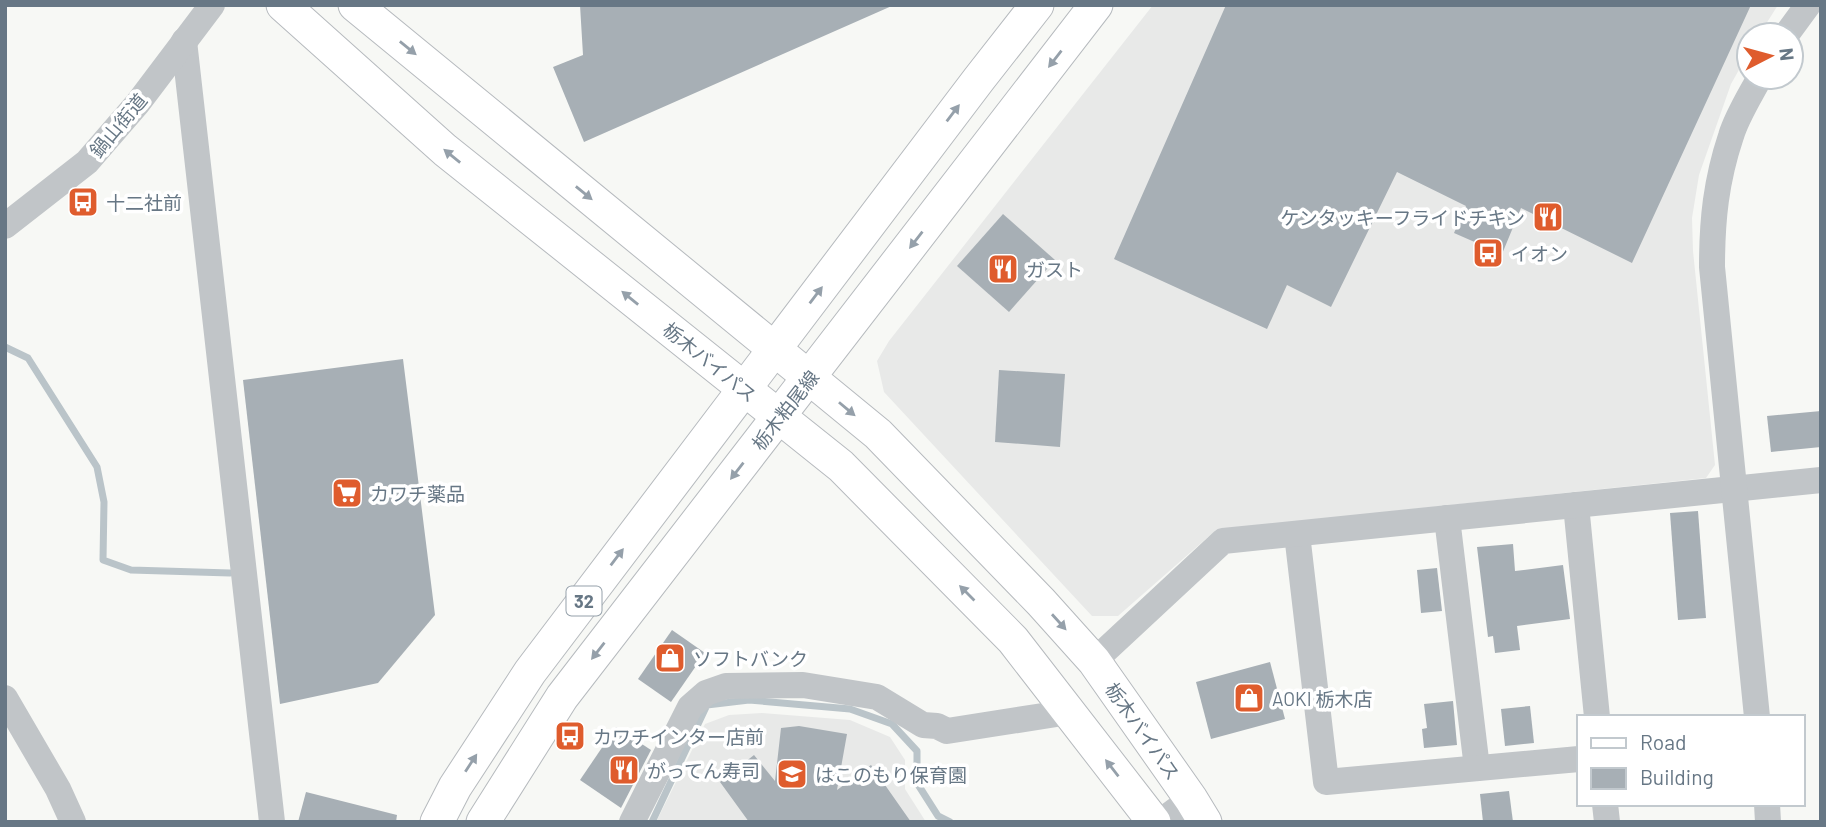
<svg xmlns="http://www.w3.org/2000/svg" width="1826" height="827" viewBox="0 0 1826 827" font-family="Barlow,'Noto Sans JP',sans-serif">
<style>
.built{fill:#e8e9e8}
.lines{fill:none;stroke-linecap:round;stroke-linejoin:round}
.stream{stroke:#bac4c9;stroke-width:7}
.building{fill:#a7afb5}
.major-casing{stroke:#b6babe;stroke-width:35}
.minor{stroke:#c1c5c8;stroke-width:26}
.major{stroke:#fff;stroke-width:33}
.oneway{fill:#95a0aa}
.labels{text-anchor:middle;dominant-baseline:central;stroke-width:7;stroke-linejoin:round;paint-order:stroke}
.shield{fill:#fff;stroke:#95a0aa;stroke-width:2}
.shield-label{font-size:18px;font-weight:bold;fill:#677785}
.street-label{font-size:19px;fill:#677785;stroke:#fff}
.poi-label{font-size:19px;fill:#677785;stroke:#fff;text-anchor:start}
</style>
<rect width="100%" height="100%" fill="#f7f8f5"/>
<g class="built">
<polygon points="1153,5 1778,5 1759,35 1749,35 1749,52 1731,84 1699,175 1692,218 1693,251 1715,465 1706,478 1216,530 1118,616 1092,616 884,392 877,361 889,341"/>
<polygon points="762,713 850,720 890,737 905,760 905,789 926,822 656,822 705,724 729,715"/>
</g>
<g class="lines">
<g class="stream">
<polyline points="5,347 28,358 97,467 104,502 103,560 131,570 230,573"/>
<polyline points="652,822 707,705 749,700 850,709 892,724 917,751 917,783 938,816 950,822"/>
</g>
</g>
<g class="building">
<polygon points="580,5 894,5 584,142 553,67 583,55"/>
<polygon points="1226,5 1751,5 1632,263 1521,208 1502,254 1454,233 1466,206 1397,172 1331,307 1287,285 1267,329 1114,259"/>
<polygon points="1003,214 1055,260 1009,312 957,266"/>
<polygon points="403,359 435,615 378,683 280,704 243,380"/>
<polygon points="999,370 1065,374 1060,447 995,442"/>
<polygon points="1821,411 1821,447 1771,452 1767,416"/>
<polygon points="1698,511 1706,618 1678,620 1670,513"/>
<polygon points="1513,544 1515,571 1563,565 1570,619 1517,626 1520,650 1495,653 1493,636 1488,637 1477,547"/>
<polygon points="1437,568 1442,611 1421,613 1417,570"/>
<polygon points="672,630 705,653 671,702 638,679"/>
<polygon points="1270,662 1285,719 1211,739 1196,682"/>
<polygon points="1453,701 1457,745 1424,748 1422,729 1427,728 1424,704"/>
<polygon points="1530,706 1534,743 1505,746 1501,709"/>
<polygon points="799,726 847,734 837,790 871,765 911,822 749,822 720,782 754,755 775,781 781,728"/>
<polygon points="616,727 651,750 621,808 580,780"/>
<polygon points="1509,791 1513,822 1483,822 1480,794"/>
<polygon points="306,792 397,815 396,822 298,822"/>
</g>
<g class="lines">
<g class="major-casing">
<g id="major">
<polyline points="283,5 445,150 841,466 1013,640 1154,822"/>
<polyline points="355,5 878,434 1041,602 1094,661 1191,799 1205,822"/>
<polyline points="437,822 455,787 530,672 979,79 1037,5"/>
<polyline points="483,822 562,697 1096,5"/>
</g>
</g>
<g class="minor">
<polyline points="1786,35 1808,5"/>
<polyline points="184,41 272,822"/>
<polyline points="5,226 87,162 138,103 212,5"/>
<polyline points="1576,505 1597,717"/>
<polyline points="1447,518 1477,768"/>
<polyline points="1297,534 1326,782 1579,759"/>
<polyline points="1094,661 1223,541 1821,480"/>
<polyline points="5,698 58,789 73,822"/>
<path d="M1757,717L1712,267C1712,220 1716,181 1731,136C1737,116 1750,96 1760,77"/>
<polyline points="1605,804 1607,822"/>
<polyline points="1767,804 1768,822"/>
<polyline points="632,822 690,707 706,693 726,686 803,685 877,697 923,725 937,726 947,731 1069,712"/>
<polyline points="1160,822 1191,799"/>
</g>
<use href="#major" class="major"/>
</g>
<defs><path id="oneway-solid" d="M-6-.8H1V-3.2L6.5 0L1 3.2V.8H-6Z" transform="scale(1.75)"/></defs>
<g class="oneway">
<use href="#oneway-solid" transform="translate(408 48) rotate(39)"/>
<use href="#oneway-solid" transform="translate(1055 59) rotate(128)"/>
<use href="#oneway-solid" transform="translate(953 113) rotate(-53)"/>
<use href="#oneway-solid" transform="translate(452 156) rotate(-141)"/>
<use href="#oneway-solid" transform="translate(584 193) rotate(39)"/>
<use href="#oneway-solid" transform="translate(916 240) rotate(128)"/>
<use href="#oneway-solid" transform="translate(816 295) rotate(-53)"/>
<use href="#oneway-solid" transform="translate(630 298) rotate(-141)"/>
<use href="#oneway-solid" transform="translate(847 409) rotate(40)"/>
<use href="#oneway-solid" transform="translate(737 471) rotate(128)"/>
<use href="#oneway-solid" transform="translate(617 557) rotate(-53)"/>
<use href="#oneway-solid" transform="translate(967 593) rotate(-135)"/>
<use href="#oneway-solid" transform="translate(1059 622) rotate(48)"/>
<use href="#oneway-solid" transform="translate(598 651) rotate(128)"/>
<use href="#oneway-solid" transform="translate(471 763) rotate(-57)"/>
<use href="#oneway-solid" transform="translate(1112 768) rotate(-128)"/>
</g>
<defs>
<g id="bus-square" transform="scale(1.575)"><rect x="-9" y="-9" width="18" height="18" rx="4" fill="#df5c2d" stroke="#fff"/><path d="M-5-6H5V4H4V6H2V4H-2V6H-4V4H-5ZM-3.5-4V0h7V-4ZM-3.5 1.2v1.5H-2V1.2ZM2 1.2v1.5H3.5V1.2Z" fill="#fff"/></g>
<g id="restaurant-square" transform="scale(1.575)"><rect x="-9" y="-9" width="18" height="18" rx="4" fill="#df5c2d" stroke="#fff"/><path d="M-5-6h1v4h1v-4h1v4h1v-4h1v5L-1.5 .5V6h-2V.5L-5-1ZM5-6V6H3V1.5H1.5Q1.5-4 5-6Z" fill="#fff"/></g>
<g id="supermarket-square" transform="scale(1.575)"><rect x="-9" y="-9" width="18" height="18" rx="4" fill="#df5c2d" stroke="#fff"/><path d="M-6-5.5h2.5l.6 2H6L4.5 2H-2.5L-4.4-4H-6ZM-1.5 3.2a1.3 1.3 0 1 0 .1 0ZM3 3.2a1.3 1.3 0 1 0 .1 0Z" fill="#fff"/></g>
<g id="shop-square" transform="scale(1.575)"><rect x="-9" y="-9" width="18" height="18" rx="4" fill="#df5c2d" stroke="#fff"/><path d="M-5-2.5h2.3a2.7 3.5 0 0 1 5.4 0H5L5.5 6h-11ZM-1.5-2.5h3a1.5 2.3 0 0 0-3 0Z" fill="#fff"/></g>
<g id="school-square" transform="scale(1.575)"><rect x="-9" y="-9" width="18" height="18" rx="4" fill="#df5c2d" stroke="#fff"/><path d="M0-5L7-2L0 1L-7-2ZM-4 1L0 2.5L4 1V4Q0 6-4 4Z" fill="#fff"/></g>
</defs>
<g fill-rule="evenodd">
<use href="#bus-square" x="83" y="202"/>
<use href="#restaurant-square" x="1548" y="217"/>
<use href="#bus-square" x="1488" y="253"/>
<use href="#restaurant-square" x="1003" y="269"/>
<use href="#supermarket-square" x="347" y="493"/>
<use href="#shop-square" x="670" y="658"/>
<use href="#shop-square" x="1249" y="698"/>
<use href="#bus-square" x="570" y="736"/>
<use href="#restaurant-square" x="624" y="770"/>
<use href="#school-square" x="792" y="774"/>
</g>
<g class="labels">
<rect class="shield" x="566.5" y="586.5" width="35" height="29" rx="5"/>
<g class="shield-label">
<text x="584" y="601">32</text>
</g>
<g class="street-label">
<text transform="translate(118 125) rotate(-50)">鍋山街道</text>
<text transform="translate(710 362) rotate(39)">栃木バイパス</text>
<text transform="translate(785 410) rotate(-52)">栃木粕尾線</text>
<text transform="translate(1143 731) rotate(55)">栃木バイパス</text>
</g>
<g class="poi-label">
<text x="106" y="202">十二社前</text>
<text x="1525" y="217" text-anchor="end">ケンタッキーフライドチキン</text>
<text x="1511" y="253">イオン</text>
<text x="1026" y="269">ガスト</text>
<text x="370" y="493">カワチ薬品</text>
<text x="693" y="658">ソフトバンク</text>
<text x="1272" y="698">AOKI 栃木店</text>
<text x="593" y="736">カワチインター店前</text>
<text x="647" y="770">がってん寿司</text>
<text x="815" y="774">はこのもり保育園</text>
</g>
</g>
<rect width="1826" height="827" fill="none" stroke="#677785" stroke-width="14"/>
<rect x="1577" y="715" width="228" height="91" fill="#ffffff" stroke="#c2c9ce" stroke-width="2"/>
<rect x="1591" y="738" width="35" height="10" fill="#ffffff" stroke="#c2c9ce" stroke-width="2"/>
<text x="1640" y="750" font-size="21" fill="#677785">Road</text>
<rect x="1591" y="768" width="35" height="21" fill="#a7afb5" stroke="#c2c9ce" stroke-width="2"/>
<text x="1640" y="785" font-size="21" fill="#677785">Building</text>
<g transform="translate(1770 56) rotate(84)"><circle r="33" fill="#ffffff" stroke="#c2c9ce" stroke-width="2"/>
<path d="M0-5L12 26L0 18L-12 26Z" fill="#df5c2d"/>
<text y="-10" font-size="19" font-weight="bold" text-anchor="middle" fill="#677785">N</text>
</g>
</svg>
